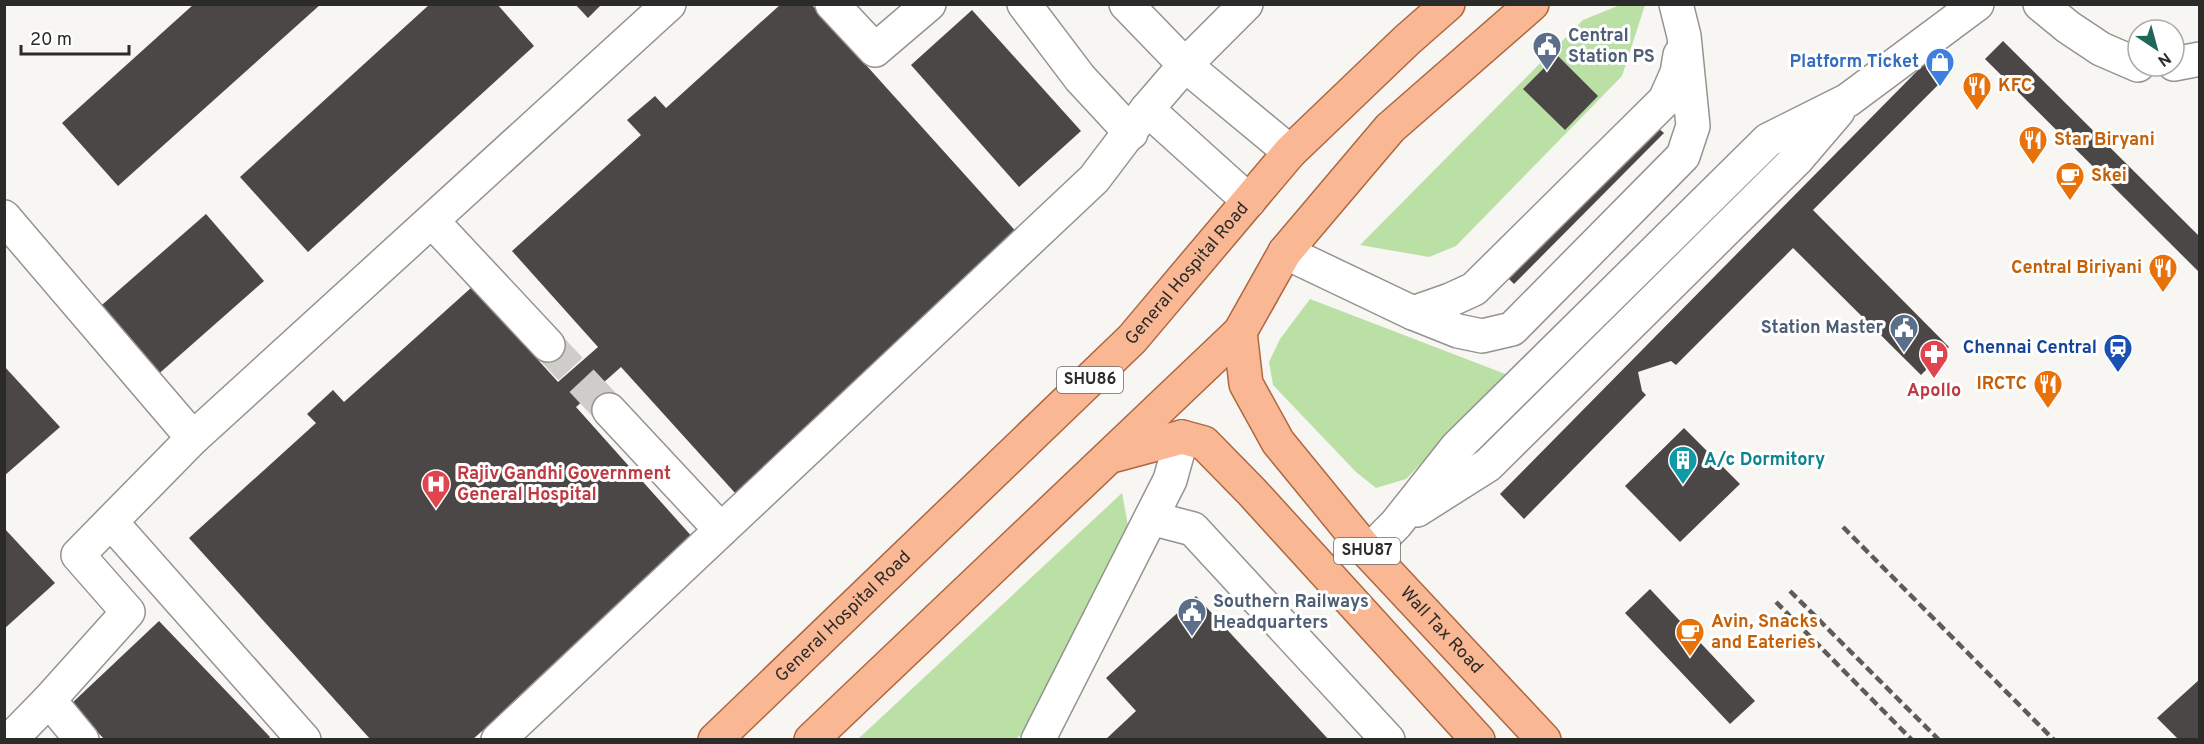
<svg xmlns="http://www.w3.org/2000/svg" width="2204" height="744" viewBox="0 0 2204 744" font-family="Overpass,sans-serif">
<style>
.green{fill:#bbe0a6}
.building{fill:#4a4746}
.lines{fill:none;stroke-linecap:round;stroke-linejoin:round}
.minor-tunnel{stroke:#cecdca;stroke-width:33;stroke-dasharray:33 16;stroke-linecap:butt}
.minor-casing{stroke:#94938f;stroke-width:36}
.major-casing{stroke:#ae6740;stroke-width:36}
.minor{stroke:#fff;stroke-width:33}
.major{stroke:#f9b794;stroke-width:33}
.rail{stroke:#5d5c5a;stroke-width:4.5;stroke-dasharray:9 4.5;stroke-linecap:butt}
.labels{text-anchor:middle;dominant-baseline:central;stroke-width:6;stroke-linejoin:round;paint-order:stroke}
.shield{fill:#fff;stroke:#6b6b69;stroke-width:1.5}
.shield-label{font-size:16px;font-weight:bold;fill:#2b2b29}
.service-label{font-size:18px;font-weight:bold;fill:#4e5e75;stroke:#fff;text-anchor:start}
.shop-label{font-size:18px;font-weight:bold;fill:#366cbe;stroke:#fff;text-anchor:end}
.food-label{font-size:18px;font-weight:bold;fill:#c56008;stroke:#fff;text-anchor:start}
.street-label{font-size:18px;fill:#2b2b29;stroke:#fff}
.transit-label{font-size:18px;font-weight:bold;fill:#164399;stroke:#fff;text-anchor:end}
.health-label{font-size:18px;font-weight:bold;fill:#be3a42;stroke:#fff}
.culture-label{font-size:18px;font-weight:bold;fill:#0d838f;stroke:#fff;text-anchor:start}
</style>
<rect width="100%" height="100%" fill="#f7f6f2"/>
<g class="green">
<polygon points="1620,5 1645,5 1622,76 1456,246 1429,257 1360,245 1583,20"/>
<polygon points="1310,299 1508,375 1406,479 1376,488 1356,472 1273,385 1269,362 1280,339"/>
<polygon points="1122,493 1129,531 1032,728 1015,739 857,740"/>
</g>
<g class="building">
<polygon points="194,4 321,4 118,186 62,123"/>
<polygon points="430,4 497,4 534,46 308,252 240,177"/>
<polygon points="575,4 602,4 588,18"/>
<polygon points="781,4 811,4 1021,237 736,494 621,367 576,407 695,540 472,740 371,740 189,538 316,423 307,414 333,390 344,402 472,287 558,382 598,347 512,251 641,135 627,120 655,96 666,108"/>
<polygon points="972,10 1081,131 1019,187 911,65"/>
<polygon points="2003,41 2200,237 2200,273 1985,59"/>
<polygon points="1557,55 1598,96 1565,130 1523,89"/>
<polygon points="1927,61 1944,79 1813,210 1949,347 1921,375 1793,248 1676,365 1671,361 1638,372 1642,391 1646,395 1524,519 1500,494"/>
<polygon points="1652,123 1664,133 1514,284 1503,273"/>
<polygon points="206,214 264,281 154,378 95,311"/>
<polygon points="4,366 60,427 4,476"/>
<polygon points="1684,428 1740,484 1680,542 1625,486"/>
<polygon points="4,528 55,583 4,629"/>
<polygon points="1650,589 1755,701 1730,724 1625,613"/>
<polygon points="1196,596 1329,740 1105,740 1136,711 1106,678"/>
<polygon points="159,621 270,737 268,740 105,740 71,704"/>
<polygon points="2200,679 2200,740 2179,740 2157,718"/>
</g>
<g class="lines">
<polyline class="minor-tunnel" points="548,345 609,410"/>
<g class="minor-casing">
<g id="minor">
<polyline points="832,4 875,50 929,4"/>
<polyline points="1024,4 1080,78 1131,133"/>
<polyline points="1126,4 1185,65 1290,152"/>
<polyline points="2040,4 2068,27 2101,49 2138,65"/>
<polyline points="2174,64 2200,59"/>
<polyline points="1147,109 1249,201"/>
<polyline points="4,217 193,438"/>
<polyline points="432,221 548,345"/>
<polyline points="1285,252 1413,313 1458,331 1482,336 1512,329 1683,156 1693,126 1684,36 1676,4"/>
<polyline points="1413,313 1450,300 1474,289 1665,100 1677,73 1680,55"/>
<polyline points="609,410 721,530"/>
<polyline points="1417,510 1488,465 1797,159 1838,111"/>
<polyline points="1151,518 1193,529 1388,740"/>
<polyline points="111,522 304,740"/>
<polyline points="1368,552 1396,524 1457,447 1768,140 1848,100 1977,4"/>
<polyline points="10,740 49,700"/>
<polyline points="82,740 49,700 128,612 78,555 193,438 669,4"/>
<polyline points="498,740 1094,179 1147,109 1185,65 1246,4"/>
<polyline points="1038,740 1170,480 1182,437"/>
</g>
</g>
<g class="major-casing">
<g id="major">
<path id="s1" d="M1240,332L1246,384L1278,442L1368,552L1544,740"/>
<polyline points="1115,455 1182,437 1204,443 1252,492 1478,740"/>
<path id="s2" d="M715,740L1132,339L1290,152L1407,40L1448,4"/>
<polyline points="811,740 1240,332 1285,252 1390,128 1532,4"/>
</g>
</g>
<use href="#minor" class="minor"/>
<use href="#major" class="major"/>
<g class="rail">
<polyline points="1843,527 2054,740"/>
<polyline points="1790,591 1939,740"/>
<polyline points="1776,602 1912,740"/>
</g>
</g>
<defs>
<g id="civic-pin" transform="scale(1.5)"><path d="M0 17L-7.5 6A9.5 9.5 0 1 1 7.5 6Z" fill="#5c6f8a" stroke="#fff"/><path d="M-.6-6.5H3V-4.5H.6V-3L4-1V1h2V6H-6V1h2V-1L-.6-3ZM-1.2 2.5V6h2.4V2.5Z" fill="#fff"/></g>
<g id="shop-pin" transform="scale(1.5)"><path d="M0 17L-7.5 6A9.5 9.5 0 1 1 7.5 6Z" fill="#3f7fe0" stroke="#fff"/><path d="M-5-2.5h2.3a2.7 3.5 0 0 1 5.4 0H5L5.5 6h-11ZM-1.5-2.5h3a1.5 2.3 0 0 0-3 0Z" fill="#fff"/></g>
<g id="restaurant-pin" transform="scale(1.5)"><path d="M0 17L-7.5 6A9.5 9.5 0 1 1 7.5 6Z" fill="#e8710a" stroke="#fff"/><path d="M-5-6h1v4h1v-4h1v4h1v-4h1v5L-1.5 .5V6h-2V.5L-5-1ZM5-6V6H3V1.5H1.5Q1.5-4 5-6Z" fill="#fff"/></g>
<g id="cafe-pin" transform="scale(1.5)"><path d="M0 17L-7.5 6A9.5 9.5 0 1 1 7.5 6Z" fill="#e8710a" stroke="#fff"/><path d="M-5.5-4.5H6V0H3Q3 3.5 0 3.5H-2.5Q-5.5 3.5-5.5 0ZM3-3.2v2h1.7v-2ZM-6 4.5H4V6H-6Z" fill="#fff"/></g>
<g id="station-pin" transform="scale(1.5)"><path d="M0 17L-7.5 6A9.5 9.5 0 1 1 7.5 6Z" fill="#1a4fb4" stroke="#fff"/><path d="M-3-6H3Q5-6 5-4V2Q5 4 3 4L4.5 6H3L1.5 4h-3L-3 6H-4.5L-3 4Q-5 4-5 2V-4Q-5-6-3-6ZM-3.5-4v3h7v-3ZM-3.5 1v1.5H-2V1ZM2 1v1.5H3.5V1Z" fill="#fff"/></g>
<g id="pharmacy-pin" transform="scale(1.5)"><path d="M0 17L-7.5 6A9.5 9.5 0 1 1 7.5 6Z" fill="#e0444e" stroke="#fff"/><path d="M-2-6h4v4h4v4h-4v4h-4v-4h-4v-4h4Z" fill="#fff"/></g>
<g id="building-pin" transform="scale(1.5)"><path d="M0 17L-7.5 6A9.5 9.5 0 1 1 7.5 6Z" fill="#0f9aa8" stroke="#fff"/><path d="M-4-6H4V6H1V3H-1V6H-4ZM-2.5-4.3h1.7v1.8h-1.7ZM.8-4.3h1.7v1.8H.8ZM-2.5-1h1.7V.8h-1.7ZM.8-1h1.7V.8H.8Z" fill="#fff"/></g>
<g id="hospital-pin" transform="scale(1.5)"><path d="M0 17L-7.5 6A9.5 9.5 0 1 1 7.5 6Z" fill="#e0444e" stroke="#fff"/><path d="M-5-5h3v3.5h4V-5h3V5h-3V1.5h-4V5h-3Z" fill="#fff"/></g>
</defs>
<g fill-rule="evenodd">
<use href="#civic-pin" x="1547" y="46"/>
<use href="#shop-pin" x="1940" y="62"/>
<use href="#restaurant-pin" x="1977" y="86"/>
<use href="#restaurant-pin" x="2033" y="140"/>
<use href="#cafe-pin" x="2070" y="176"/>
<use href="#restaurant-pin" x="2163" y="268"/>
<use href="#civic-pin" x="1904" y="328"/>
<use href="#station-pin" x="2118" y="348"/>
<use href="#pharmacy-pin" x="1934" y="354"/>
<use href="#restaurant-pin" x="2048" y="384"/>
<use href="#building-pin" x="1683" y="460"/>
<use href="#hospital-pin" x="436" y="484"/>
<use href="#civic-pin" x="1192" y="612"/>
<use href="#cafe-pin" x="1690" y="632"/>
</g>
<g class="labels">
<g class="shield">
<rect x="1057" y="367" width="66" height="26" rx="4.5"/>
<rect x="1334" y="538" width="66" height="26" rx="4.5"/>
</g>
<g class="shield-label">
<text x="1090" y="380">SHU86</text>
<text x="1367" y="551">SHU87</text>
</g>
<g class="service-label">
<text x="1568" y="36">Central<tspan x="1568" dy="21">Station PS</tspan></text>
<text x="1883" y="328" text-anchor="end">Station Master</text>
<text x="1213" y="602">Southern Railways<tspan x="1213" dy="21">Headquarters</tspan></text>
</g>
<g class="shop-label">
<text x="1919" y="62">Platform Ticket</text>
</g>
<g class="food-label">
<text x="1998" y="86">KFC</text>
<text x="2054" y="140">Star Biryani</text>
<text x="2091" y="176">Skei</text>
<text x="2142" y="268" text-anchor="end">Central Biriyani</text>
<text x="2027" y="384" text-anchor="end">IRCTC</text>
<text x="1711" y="622">Avin, Snacks<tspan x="1711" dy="21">and Eateries</tspan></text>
</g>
<g class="street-label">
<text stroke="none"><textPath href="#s2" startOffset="664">General Hospital Road</textPath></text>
<text stroke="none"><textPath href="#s2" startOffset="178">General Hospital Road</textPath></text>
<text stroke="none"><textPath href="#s1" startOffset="368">Wall Tax Road</textPath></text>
</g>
<g class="transit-label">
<text x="2097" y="348">Chennai Central</text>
</g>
<g class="health-label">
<text x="1934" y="391">Apollo</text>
<text x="457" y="474" text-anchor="start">Rajiv Gandhi Government<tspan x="457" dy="21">General Hospital</tspan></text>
</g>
<g class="culture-label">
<text x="1704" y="460">A/c Dormitory</text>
</g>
</g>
<rect width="2204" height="744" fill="none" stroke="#2b2b29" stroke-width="12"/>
<g transform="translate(2156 48) rotate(144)"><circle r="28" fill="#ffffff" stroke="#aaaaa9" stroke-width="1.5"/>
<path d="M0-4.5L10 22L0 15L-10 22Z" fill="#20675b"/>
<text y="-9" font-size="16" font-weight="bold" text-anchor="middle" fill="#2b2b29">N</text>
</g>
<path d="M21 45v9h108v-9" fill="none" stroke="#2b2b29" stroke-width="3"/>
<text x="30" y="45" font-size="18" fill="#2b2b29" stroke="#ffffff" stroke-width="4.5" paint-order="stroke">20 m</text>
</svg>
